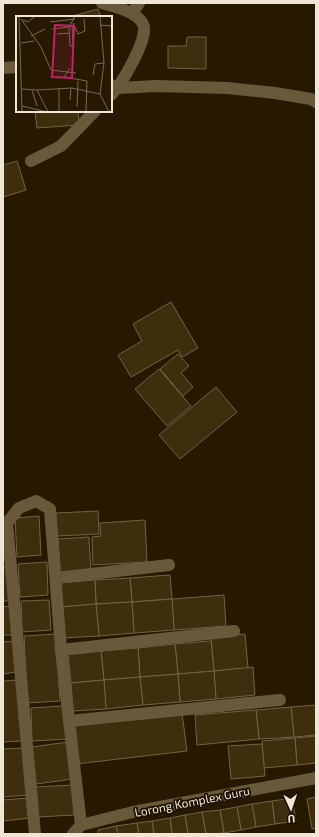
<svg xmlns="http://www.w3.org/2000/svg" width="319" height="837" viewBox="0 0 319 837" font-family="'Exo 2',sans-serif">
<style>
.building{fill:#3e2e0e;stroke:#736345}
.lines{fill:none;stroke-linecap:round;stroke-linejoin:round}
.street{stroke:#68593b;stroke-width:12}
.labels{text-anchor:middle;dominant-baseline:central;stroke-width:3.5;stroke-linejoin:round;paint-order:stroke}
.street-label{font-size:12px;fill:#efe6d6;stroke:#1b1000}
.inset-road{fill:none;stroke:#776b56;stroke-width:1}
.view{fill:#c42261;fill-opacity:0.15;stroke:#c42261;stroke-width:2}
.inset-edge{fill:none;stroke:#efe6d6;stroke-width:2}
</style>
<rect width="100%" height="100%" fill="#271900"/>
<g class="building">
<polygon points="98,9 101,17 69,17"/>
<polygon points="187,37 206,37 206,69 168,68 168,46 186,46"/>
<polygon points="35,111 78,111 79,125 37,128"/>
<polygon points="17,161 26,190 3,197 3,165"/>
<polygon points="171,302 198,348 182,357 178,350 131,377 118,355 142,341 133,324"/>
<polygon points="178,354 189,366 181,373 193,387 183,396 160,369"/>
<polygon points="159,369 191,406 167,426 135,389"/>
<polygon points="216,387 237,412 180,459 159,435"/>
<polygon points="98,511 99,534 57,536 56,513"/>
<polygon points="39,516 41,555 17,557 15,518"/>
<polygon points="145,520 147,562 93,565 92,537 101,536 100,523"/>
<polygon points="89,537 91,571 60,573 58,539"/>
<polygon points="47,562 48,595 20,597 18,564"/>
<polygon points="8,567 11,601 3,601 3,568"/>
<polygon points="170,575 172,599 132,602 130,578"/>
<polygon points="130,578 132,602 96,604 95,580"/>
<polygon points="95,580 96,604 60,607 58,583"/>
<polygon points="224,595 226,626 174,630 172,599"/>
<polygon points="172,599 174,630 134,633 132,602"/>
<polygon points="49,600 51,630 22,632 21,601"/>
<polygon points="132,602 134,633 99,636 96,604"/>
<polygon points="96,604 99,636 63,638 60,607"/>
<polygon points="11,606 13,635 3,635 3,607"/>
<polygon points="56,634 60,701 27,703 24,636"/>
<polygon points="245,634 248,668 214,671 211,637"/>
<polygon points="14,641 16,672 3,674 3,642"/>
<polygon points="211,641 214,671 178,674 175,644"/>
<polygon points="175,644 178,674 140,677 138,648"/>
<polygon points="138,648 140,677 104,680 101,651"/>
<polygon points="101,651 104,680 71,683 68,654"/>
<polygon points="253,667 255,695 216,699 214,671"/>
<polygon points="214,671 216,699 180,702 178,674"/>
<polygon points="178,674 180,702 143,705 140,677"/>
<polygon points="140,677 143,705 106,709 104,680"/>
<polygon points="17,680 22,741 3,742 3,681"/>
<polygon points="104,680 106,709 73,711 71,683"/>
<polygon points="316,705 316,735 294,737 291,707"/>
<polygon points="63,706 66,739 32,741 31,708"/>
<polygon points="291,707 294,737 259,739 256,710"/>
<polygon points="256,710 259,739 197,745 195,715"/>
<polygon points="182,713 187,751 76,764 72,726"/>
<polygon points="316,736 316,763 297,765 295,738"/>
<polygon points="295,738 297,765 264,768 262,741"/>
<polygon points="68,742 73,779 36,784 32,747"/>
<polygon points="262,744 265,776 231,779 228,746"/>
<polygon points="24,748 28,795 3,797 3,749"/>
<polygon points="72,785 74,815 38,817 36,787"/>
<polygon points="316,797 316,828 312,829 307,799"/>
<polygon points="28,798 30,818 3,821 3,800"/>
<polygon points="292,798 296,821 275,824 272,801"/>
<polygon points="272,801 275,824 256,827 252,804"/>
<polygon points="252,804 256,827 241,830 237,807"/>
<polygon points="237,807 241,830 224,833 220,810"/>
<polygon points="220,810 224,833 206,834 202,812"/>
<polygon points="202,812 206,834 188,834 185,815"/>
<polygon points="185,815 188,834 172,834 170,818"/>
<polygon points="170,818 172,834 154,834 152,821"/>
<polygon points="152,821 154,834 139,834 137,823"/>
<polygon points="137,823 139,834 118,834 116,826"/>
<polygon points="116,826 118,834 98,834 98,830"/>
</g>
<g class="lines">
<g class="street">
<path d="M102,3C115,7 136,11 143,24C150,37 121,85 111,95"/>
<polyline points="132,13 139,3"/>
<polyline points="3,68 17,67"/>
<polyline points="111,85 118,88 156,86 227,88 275,93 311,99 316,102"/>
<polyline points="31,161 61,146 95,111"/>
<polyline points="56,578 169,565"/>
<polyline points="61,650 234,631"/>
<polyline points="69,721 280,700"/>
<polyline points="35,834 7,523 19,508 36,501 50,509 61,650 81,825"/>
<polyline points="73,834 81,825 133,812 316,778"/>
</g>
</g>
<g class="labels">
<g class="street-label">
<text transform="translate(192 801) rotate(-11)">Lorong Komplex Guru</text>
</g>
</g>
<g transform="translate(16 16)">
<rect width="96" height="96" fill="#271900"/>
<path class="inset-road" d="M3,0L6,96M5,3L25,31L35,54L60,57M7,4L12,6L18,1M34,6L59,3M57,7L62,18L69,15L68,3M56,9L57,30M84,9L96,10M53,11L54,30H57M36,13L53,11L59,0M41,18L54,17M15,20L29,13M5,27L18,25M54,52L48,61L71,65L70,96M77,59L79,48L88,47M6,73L21,74L56,72L84,78M16,74L21,90M21,74L32,96M84,78L88,47L84,0M84,78L93,96M54,84L55,72M6,90L31,96M61,91L62,65M43,96V72"/>
<path class="view" d="M39,9L58,10L56,62L36,61Z"/>
<rect width="96" height="96" class="inset-edge"/>
</g>
<rect width="319" height="837" fill="none" stroke="#efe6d6" stroke-width="8"/>
<g transform="translate(291 809) rotate(177)" stroke="#1b1000" stroke-width="3" paint-order="stroke">
<path d="M0-3L7 15L0 10L-7 15Z" fill="#efe6d6"/>
<text y="-6" font-size="11" font-weight="bold" text-anchor="middle" fill="#efe6d6">U</text>
</g>
</svg>
